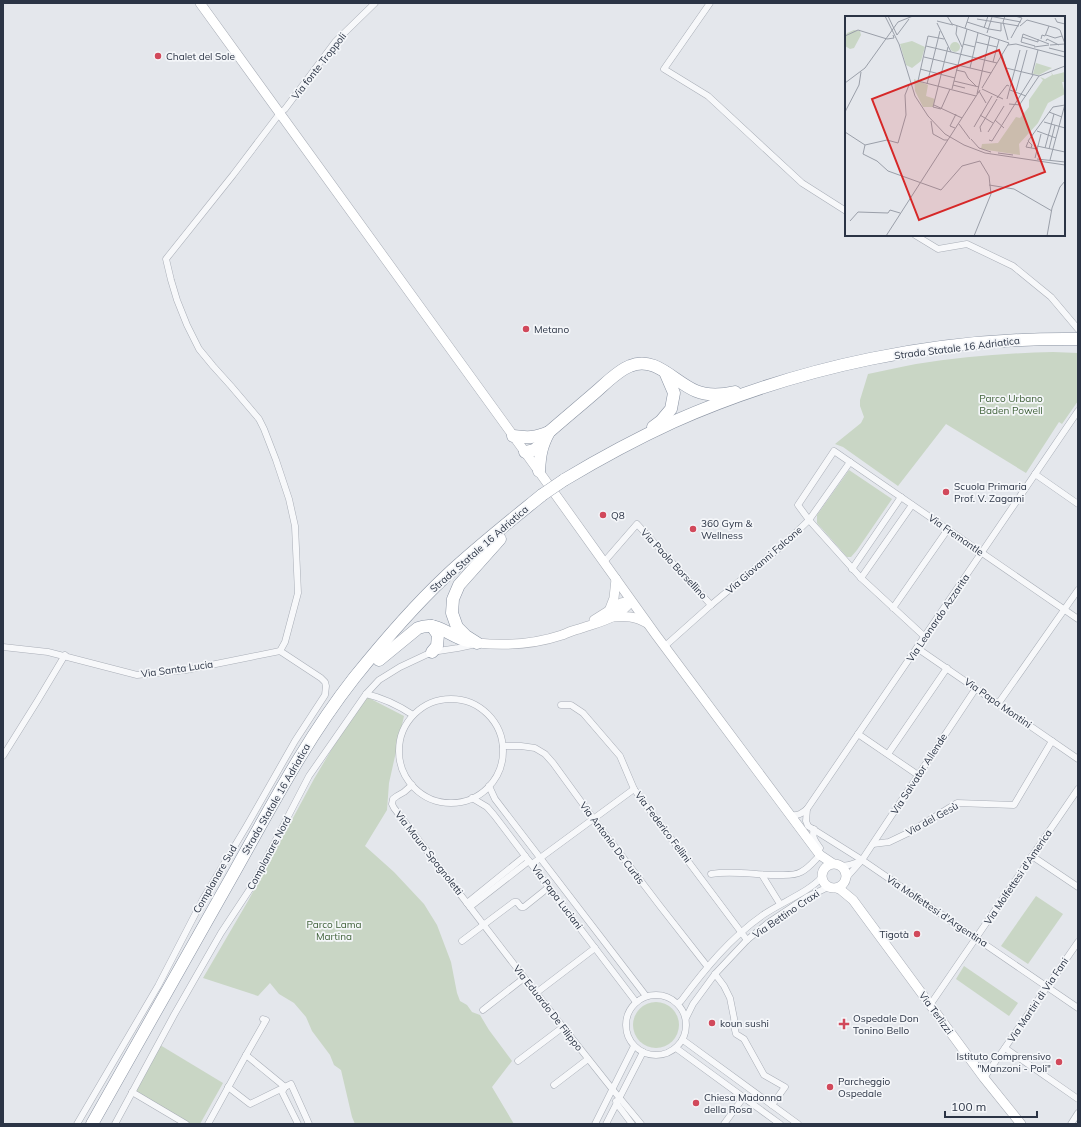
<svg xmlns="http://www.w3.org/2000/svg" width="1081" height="1127" viewBox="0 0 1081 1127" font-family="Mulish,sans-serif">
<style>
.green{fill:#c9d6c5}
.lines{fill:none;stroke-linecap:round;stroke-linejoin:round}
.street-casing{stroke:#a9aeb7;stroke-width:7}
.secondary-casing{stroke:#a9aeb7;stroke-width:10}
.highway-casing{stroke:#8b94a3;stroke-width:13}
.street{stroke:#f7f8fa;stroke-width:6}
.secondary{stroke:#fff;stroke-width:9}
.highway{stroke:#fff;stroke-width:12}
.highway-bridge-casing{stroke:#8b94a3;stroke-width:13;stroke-linecap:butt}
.highway-bridge{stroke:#fff;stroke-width:12}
.poi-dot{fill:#d1495b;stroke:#f4f6f9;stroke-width:1.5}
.labels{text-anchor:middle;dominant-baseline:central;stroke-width:3.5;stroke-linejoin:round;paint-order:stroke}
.poi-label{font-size:10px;fill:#2b3445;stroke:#f4f6f9;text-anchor:start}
.street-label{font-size:10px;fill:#2b3445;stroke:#f4f6f9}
.park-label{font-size:10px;fill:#3f6138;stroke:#f4f6f9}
.inset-road{fill:none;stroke:#9a9fa9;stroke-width:1}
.view{fill:#d62828;fill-opacity:0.15;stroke:#d62828;stroke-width:2}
.inset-edge{fill:none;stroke:#2b3445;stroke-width:2}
</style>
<rect width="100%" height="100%" fill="#e4e7ec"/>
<g class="green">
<path d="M1053,352L1078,353V401L1062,424L1059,422L1026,473L946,424L898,486L843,447L835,444L861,423L864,417L860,406V400L868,374C884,371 899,367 916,364C961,357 1007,353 1053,352Z"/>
<polygon points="849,470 892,499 857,550 851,557 847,557 817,523 817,515"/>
<polygon points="367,697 404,716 389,783 387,810 365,846 394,872 424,904 437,925 451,962 457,993 460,1001 467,1005 472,1012 480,1015 489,1030 512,1061 492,1087 514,1124 355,1124 352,1117 341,1070 334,1065 330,1055 312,1031 306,1017 294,1003 279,994 270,983 258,996 203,978 248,901 314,779 339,737"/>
<polygon points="1036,896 1063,914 1028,964 1001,946"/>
<polygon points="964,966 1018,1003 1009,1016 956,979"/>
<circle cx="656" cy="1025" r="23"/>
<polygon points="160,1045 223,1083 200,1124 187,1124 133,1094"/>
</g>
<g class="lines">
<g class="street-casing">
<g id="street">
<polyline points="710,3 664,69 708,96 802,183 846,211"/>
<polyline points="915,235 938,249 967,244 1013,266 1051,297 1078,329"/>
<polyline points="1035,474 1078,504"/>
<polyline points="604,562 637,524 711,605"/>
<polyline points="852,569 901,497"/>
<polyline points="861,578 912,505"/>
<polyline points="893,608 948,529"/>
<polyline points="925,637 861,578 809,520 798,505 834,451 1078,619"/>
<polyline points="665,646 711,605 784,544 809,520 850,462"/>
<polyline points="3,647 48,652 137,675 186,670 280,651"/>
<polyline points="917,648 1078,759"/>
<polyline points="280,651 285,642 298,593 295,526 289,499 276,460 264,429 259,419 231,386 213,366 199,349 187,325 177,300 171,280 166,259 233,175 280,113 285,109 335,42 375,3"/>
<path d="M366,694C383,698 398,705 413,715"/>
<circle cx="451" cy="751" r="52"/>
<polyline points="998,704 1078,590"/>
<polyline points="561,705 571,705 583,713 620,756 634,789 747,940"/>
<polyline points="858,734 918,775"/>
<polyline points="503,746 521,746 535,748 545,754 553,763 593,818 660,906 707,966"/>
<polyline points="888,754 947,668"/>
<polyline points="3,756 38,700 65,655"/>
<polyline points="412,785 404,792 397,796 393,799 392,804 394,808 536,993 613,1090 641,1124"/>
<polyline points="489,786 495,799 646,996"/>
<polyline points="472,798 487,807 494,815 636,1002"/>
<polyline points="807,809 806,821 808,826 862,860 1078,1008"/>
<path d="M790,815C798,816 801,814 807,809L1078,411"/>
<path d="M814,829C811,837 816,842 820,848"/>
<polyline points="873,844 889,842 910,832 957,803 1014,805 1052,741"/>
<polyline points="1032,856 1078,887"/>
<polyline points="532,864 634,789"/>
<polyline points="842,866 849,865 861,861"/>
<path d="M711,874C735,870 759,876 783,875C789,875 796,875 801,872C809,868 814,861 820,855"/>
<polyline points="762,875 780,904"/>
<polyline points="847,877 862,860 976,688"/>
<polyline points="467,903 525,856"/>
<polyline points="470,907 529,861"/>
<polyline points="462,941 514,902 517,902 521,907 524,907 549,887"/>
<polyline points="715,974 724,986 730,998 734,1018 735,1030 736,1034 744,1039 764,1075 785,1087 772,1105"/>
<polyline points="536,993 595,948"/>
<circle cx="656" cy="1025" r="30"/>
<path d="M678,1003L681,1001C705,969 730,938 763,915C780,903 809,892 822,877"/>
<polyline points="930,1005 1078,789"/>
<polyline points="483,1010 524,978"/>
<polyline points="686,1018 693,1004 715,974 747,940 768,923 807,897 824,889 830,887"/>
<polyline points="683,1040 798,1124"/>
<polyline points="676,1048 780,1124"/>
<polyline points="1005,1048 1078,1099"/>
<polyline points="246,1055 266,1020 263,1019"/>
<polyline points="518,1061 563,1027"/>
<polyline points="984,1078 1078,942"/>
<polyline points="554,1085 588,1059"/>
<polyline points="228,1087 250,1104 291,1084 309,1124"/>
<polyline points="285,1087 282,1092 298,1124"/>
<polyline points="132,1092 186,1124"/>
<polyline points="616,1101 617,1104 632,1124"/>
<polyline points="77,1124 158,986 203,899 246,827 295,741 325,695 326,686 325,682 321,678 280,651"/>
<polyline points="115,1124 174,1015 221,933 252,886 309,776 366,694 379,680 400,667 432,652 458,648 472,645"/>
<polyline points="208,1124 246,1055 285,1087"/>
<polyline points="595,1124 634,1046"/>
<polyline points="606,1124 643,1052"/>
<polyline points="724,1124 743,1098"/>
<polyline points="1071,1124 1078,1113"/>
</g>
</g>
<g class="secondary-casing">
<g id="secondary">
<polyline points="200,3 525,452 656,635 820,855 832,863"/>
<polyline points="609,611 614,598 616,579"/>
<path d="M613,617C627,616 634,616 647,623"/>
<polyline points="594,620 621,603 631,601"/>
<path d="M477,643C505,646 535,644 562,635C567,633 573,630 579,629C599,622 618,619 631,601"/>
<circle cx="834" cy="876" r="12"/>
<polyline points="837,888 841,890 853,900 984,1078 1021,1124"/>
</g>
</g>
<g class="highway-casing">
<g id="highway">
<polyline points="653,427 661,421 671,409 674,393 665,372"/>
<path d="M513,436C528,438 535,438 549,432"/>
<polyline points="525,452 534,450 543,443"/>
<path d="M539,471C540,455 541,447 549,432C565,418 582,404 598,390C607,382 619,370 630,366C655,355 674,382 696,391C708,396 722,395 735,392"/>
<path d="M564,480C599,459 636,439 673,422C799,366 940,337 1078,339"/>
<polyline points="477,643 466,636 457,627 452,613 453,599 459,585 500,539"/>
<polyline points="432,652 437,646 438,635 432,626"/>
<path d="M379,660L418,628C438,620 449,637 468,641"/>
<path d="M92,1124C140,1040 187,955 235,871C272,805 307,738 354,678C383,642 413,607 446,576C477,547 510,521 542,495"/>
</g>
</g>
<use href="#street" class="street"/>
<use href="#secondary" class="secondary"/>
<use href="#highway" class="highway"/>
<g class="highway-bridge-casing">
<polyline id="highway-bridge" points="542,495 564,480"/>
</g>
<use href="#highway-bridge" class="highway-bridge"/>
</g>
<g class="poi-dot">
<circle cx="158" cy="56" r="4"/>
<circle cx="526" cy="329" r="4"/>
<circle cx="946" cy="492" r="4"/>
<circle cx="603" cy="515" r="4"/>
<circle cx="693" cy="529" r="4"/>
<circle cx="917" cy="934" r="4"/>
<circle cx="712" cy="1023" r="4"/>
<path d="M842 1018h4v4h4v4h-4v4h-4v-4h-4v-4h4z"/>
<circle cx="1059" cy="1062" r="4"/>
<circle cx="830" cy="1087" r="4"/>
<circle cx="696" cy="1103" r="4"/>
</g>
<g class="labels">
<g class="poi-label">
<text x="166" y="56">Chalet del Sole</text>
<text x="534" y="329">Metano</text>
<text x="954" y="486">Scuola Primaria<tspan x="954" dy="12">Prof. V. Zagami</tspan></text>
<text x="611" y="515">Q8</text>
<text x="701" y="523">360 Gym &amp;<tspan x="701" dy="12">Wellness</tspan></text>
<text x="909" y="934" text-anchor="end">Tigotà</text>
<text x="853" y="1018">Ospedale Don<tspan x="853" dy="12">Tonino Bello</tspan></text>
<text x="720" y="1023">koun sushi</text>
<text x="1051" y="1056" text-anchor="end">Istituto Comprensivo<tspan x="1051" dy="12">"Manzoni - Poli"</tspan></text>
<text x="838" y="1081">Parcheggio<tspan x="838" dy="12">Ospedale</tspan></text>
<text x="704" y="1097">Chiesa Madonna<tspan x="704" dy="12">della Rosa</tspan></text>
</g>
<g class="street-label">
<text transform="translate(319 66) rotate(-52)">Via fonte Troppoli</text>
<text transform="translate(957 348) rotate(-7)">Strada Statale 16 Adriatica</text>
<text transform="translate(956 535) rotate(35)">Via Fremantle</text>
<text transform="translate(479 549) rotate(-41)">Strada Statale 16 Adriatica</text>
<text transform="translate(764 560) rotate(-41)">Via Giovanni Falcone</text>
<text transform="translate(674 564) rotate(47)">Via Paolo Borsellino</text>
<text transform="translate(938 618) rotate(-56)">Via Leonardo Azzarita</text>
<text transform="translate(177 669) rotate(-8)">Via Santa Lucia</text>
<text transform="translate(998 703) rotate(35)">Via Papa Montini</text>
<text transform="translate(919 774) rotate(-57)">Via Salvator Allende</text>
<text transform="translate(276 799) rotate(-60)">Strada Statale 16 Adriatica</text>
<text transform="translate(932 819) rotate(-29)">Via del Gesù</text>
<text transform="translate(663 827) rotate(53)">Via Federico Fellini</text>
<text transform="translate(612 843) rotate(53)">Via Antonio De Curtis</text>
<text transform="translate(269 853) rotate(-62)">Complanare Nord</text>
<text transform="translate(429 853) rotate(52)">Via Mauro Spagnoletti</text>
<text transform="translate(1018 877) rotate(-56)">Via Molfettesi d'America</text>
<text transform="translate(215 879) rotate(-60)">Complanare Sud</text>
<text transform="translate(557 897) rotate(53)">Via Papa Luciani</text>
<text transform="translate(937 911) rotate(34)">Via Molfettesi d'Argentina</text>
<text transform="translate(786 914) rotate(-34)">Via Bettino Craxi</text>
<text transform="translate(1038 1000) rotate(-56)">Via Martiri di Via Fani</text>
<text transform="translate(548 1008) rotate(52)">Via Eduardo De Filippo</text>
<text transform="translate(936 1013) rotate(54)">Via Terlizzi</text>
</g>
<g class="park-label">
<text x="1011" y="398">Parco Urbano<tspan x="1011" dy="12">Baden Powell</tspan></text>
<text x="334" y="924">Parco Lama<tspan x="334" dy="12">Martina</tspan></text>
</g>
</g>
<g transform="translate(845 16)">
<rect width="220" height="220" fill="#e4e7ec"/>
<path d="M9,14L15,15L16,19L9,32L5,33L0,30V21L2,17ZM67,25L80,31L76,45L67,52L61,49L55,28ZM105 31a5 5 0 1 1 10 0a5 5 0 1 1-10 0ZM191,47L207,52L194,59L188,58ZM206,56L208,59L220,56V66H217L220,78L203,87L193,107L174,128L175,139L136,133L137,128L153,127L171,101L175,102L184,91V84L198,64L195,61L200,63L207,59ZM69,63L83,69L81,80L90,83L88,91H78L70,75Z" fill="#c9d6c5"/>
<path class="inset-road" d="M40,0L54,28L70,80L83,100L100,118L119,129L140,137L220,149M43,0L52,19L64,3M102,0L107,8L164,27L137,72M144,0L176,6M160,0L158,6L163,24M210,2L212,6L220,8M132,3L174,10M92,5L108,9M122,6L144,13M92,7L106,36M112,10L111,18L117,31M175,10L182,4L211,12L215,14L220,28M120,12L124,0M139,12L143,0M144,13L156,15V7M142,17L147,1M201,19L210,22L217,20M0,20L13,14L42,23L49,22L48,19M177,21L193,26V23M166,22L177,2L170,0M99,23L83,20L73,65L131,80M196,23L197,19L200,20L204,10M201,25L202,23L214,29M131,26L152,31M176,26L178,18L204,28M176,26L190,30M118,28L130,31M163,29L171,28L220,41M205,29L220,28M81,30L152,47M103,31L88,91L96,93L105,73M189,31L204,29M204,32L220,36M157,39L161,52L194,60M79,41L146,57M148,46L154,24M125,52L133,17M75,53L110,62M111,54L120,56L123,62L131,70M187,58L193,34M109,65L134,71M0,67L20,52L53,6L68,0M82,68L95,15M108,69L120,72M107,73L122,13M137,73L158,83M165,74L181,80M134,75L141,87M171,75L182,34M132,78L145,20M152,82L162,69L164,70M162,83L175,34M164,88L176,89M175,88L194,60L220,50M89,89L117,102M0,96L14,69L16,56M204,96L217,101M135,99L148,107M150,104L159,112M86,105L88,118L99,124H103M199,106L220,112M114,108L125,123M129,111L147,80M110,112L105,110L111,98M192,115L211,122M0,116L20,129L18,138L32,145L43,155L96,174L117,150L135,145M136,116L135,111L152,83M143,116L159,90M207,121L210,109M126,123L134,132L146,136M144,124L147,125L188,59M183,126L181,131L192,133M20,129L42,124L53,127L61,99L60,79L64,69M192,130L220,136M186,132L187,129L183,125L208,91L220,89M200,132L209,98M204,133L207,121M153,137L168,139M190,142L196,118M192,143L220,146M205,144L220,88M144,169L169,173L207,195M5,205L13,196L43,197L45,194L55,197M41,220L135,74M129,220L146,178L144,160L135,145M202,220L207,192L215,171L220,165"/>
<path class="view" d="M154,34L200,156L74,204L27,83Z"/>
<rect width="220" height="220" class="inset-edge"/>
</g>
<rect width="1081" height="1127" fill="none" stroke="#2b3445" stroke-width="8"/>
<path d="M945 1111v6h92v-6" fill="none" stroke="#2b3445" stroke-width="2"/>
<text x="951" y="1111" font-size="12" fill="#2b3445" stroke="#f4f6f9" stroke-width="3" paint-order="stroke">100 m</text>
</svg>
